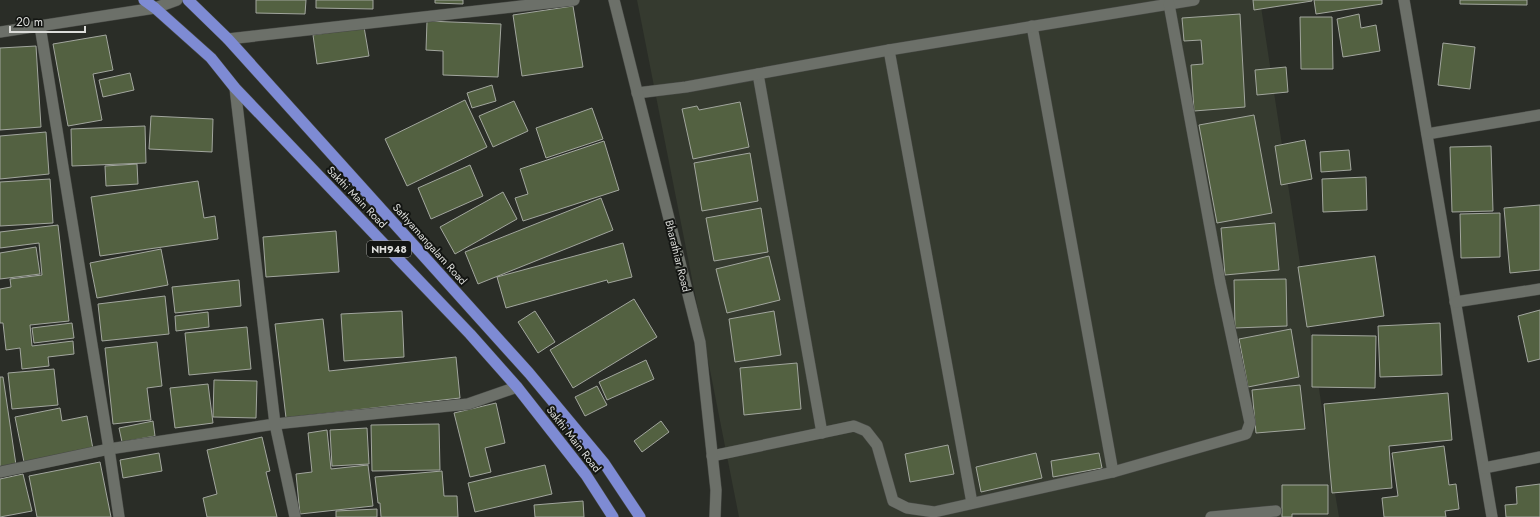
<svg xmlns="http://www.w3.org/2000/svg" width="1540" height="517" viewBox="0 0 1540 517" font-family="Jost,sans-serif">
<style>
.built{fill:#353a2f}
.building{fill:#536141;stroke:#a2a69e}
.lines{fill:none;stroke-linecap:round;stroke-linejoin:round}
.service-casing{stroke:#474945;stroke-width:12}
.minor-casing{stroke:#474945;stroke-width:12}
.tertiary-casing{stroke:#474945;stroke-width:12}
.trunk-casing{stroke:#474945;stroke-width:12}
.service{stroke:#6c7069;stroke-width:11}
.minor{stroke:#6c7069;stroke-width:11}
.tertiary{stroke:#6c7069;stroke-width:11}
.trunk{stroke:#7e8bd4;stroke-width:11}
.labels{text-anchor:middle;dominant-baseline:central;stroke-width:4;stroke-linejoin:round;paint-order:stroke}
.shield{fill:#131512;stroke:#a0a19e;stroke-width:1}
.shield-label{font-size:10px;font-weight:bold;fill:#dcddda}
.street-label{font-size:11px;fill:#dcddda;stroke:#131512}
</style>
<rect width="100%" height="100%" fill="#2a2d27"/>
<polygon class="built" points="637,0 1260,0 1333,481 1339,517 739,517"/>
<g class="building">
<polygon points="256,0 306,0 305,14 256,13"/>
<polygon points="316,0 373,0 373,9 316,8"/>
<polygon points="435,0 463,0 463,4 435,3"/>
<polygon points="1253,0 1312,0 1312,1 1254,10"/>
<polygon points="1314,0 1382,0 1382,4 1316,14"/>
<polygon points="1460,0 1527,0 1527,5 1460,4"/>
<polygon points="573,6 583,67 522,76 513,15"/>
<polygon points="1240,14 1245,107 1194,111 1191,65 1203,64 1201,40 1184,41 1182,18"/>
<polygon points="1359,14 1361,28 1376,25 1380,51 1343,57 1337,19"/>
<polygon points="1300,17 1332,17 1333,69 1301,69"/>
<polygon points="427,21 501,24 498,77 443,75 443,51 426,50"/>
<polygon points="364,27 369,56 317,64 313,35"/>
<polygon points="106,35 113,70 93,74 102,120 68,126 53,44"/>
<polygon points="1443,43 1475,47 1470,89 1438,85"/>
<polygon points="36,46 41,127 0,130 0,48"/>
<polygon points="1286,67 1288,92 1257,95 1255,70"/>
<polygon points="130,73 134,90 103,97 99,80"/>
<polygon points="492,85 496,101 472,108 467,93"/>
<polygon points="465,100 487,147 407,186 385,139"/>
<polygon points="514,101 528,131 493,147 479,116"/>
<polygon points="740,102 749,147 693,159 682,109 697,106 699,110"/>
<polygon points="592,108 603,139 546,158 536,128"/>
<polygon points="1254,115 1272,213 1217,223 1199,125"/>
<polygon points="151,116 213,119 212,152 149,149"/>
<polygon points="145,126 146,163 72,166 71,129"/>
<polygon points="46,132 49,174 0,179 0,136"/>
<polygon points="1305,140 1312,179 1281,185 1275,146"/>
<polygon points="604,141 619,190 523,221 515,198 528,194 520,169"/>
<polygon points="1491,146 1493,211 1452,212 1450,147"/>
<polygon points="1349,150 1351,170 1321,172 1320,152"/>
<polygon points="750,153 758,201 702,211 694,163"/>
<polygon points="137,164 138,184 106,186 105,166"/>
<polygon points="470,165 483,196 431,219 418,188"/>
<polygon points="1366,177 1367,210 1323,212 1322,179"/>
<polygon points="50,179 53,223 0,226 0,182"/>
<polygon points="198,181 204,218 215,216 218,239 100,256 91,197"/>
<polygon points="503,192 517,219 455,254 440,227"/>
<polygon points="601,198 613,230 478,284 465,252"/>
<polygon points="1540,205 1540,270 1510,273 1504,208"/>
<polygon points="761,208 768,252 714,261 706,218"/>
<polygon points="1500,213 1500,257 1461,258 1460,214"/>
<polygon points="1275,223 1279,270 1225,275 1221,228"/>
<polygon points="58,225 69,321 30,325 32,346 73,341 74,354 48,357 49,366 22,369 20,348 6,350 3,323 0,323 0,289 11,287 10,279 42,275 39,243 0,248 0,232"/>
<polygon points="336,231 339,272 266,277 263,237"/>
<polygon points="623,243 632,277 608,283 607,280 506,308 497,277"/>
<polygon points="36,247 40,274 0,279 0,253"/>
<polygon points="161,249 168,285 97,298 90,263"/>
<polygon points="769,256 780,300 727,313 716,269"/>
<polygon points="1375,256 1384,316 1307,327 1298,267"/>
<polygon points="1286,279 1287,326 1235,328 1234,280"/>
<polygon points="239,280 241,306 175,313 172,287"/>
<polygon points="165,296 169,334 102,341 98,304"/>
<polygon points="634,299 657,337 573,388 550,350"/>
<polygon points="1540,310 1540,359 1528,362 1518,316"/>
<polygon points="402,311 404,357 344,361 341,314"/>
<polygon points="535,311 555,342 538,353 518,322"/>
<polygon points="774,311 781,355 735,362 729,319"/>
<polygon points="208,312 209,327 176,331 175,316"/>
<polygon points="323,319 329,371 456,357 460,398 286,418 275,324"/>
<polygon points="72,323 74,338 34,343 32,328"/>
<polygon points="1440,323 1442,375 1380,377 1378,326"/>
<polygon points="247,327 251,369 189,375 185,333"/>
<polygon points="1291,329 1299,377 1248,387 1239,339"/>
<polygon points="1312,335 1376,336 1375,388 1312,387"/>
<polygon points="157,342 162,386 147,388 151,420 113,424 105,348"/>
<polygon points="646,360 654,379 607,400 599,382"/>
<polygon points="797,363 801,409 744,415 740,368"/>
<polygon points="54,369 58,405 12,409 8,373"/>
<polygon points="0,377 3,377 16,465 0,467"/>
<polygon points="214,380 257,381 256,418 213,417"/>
<polygon points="208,384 213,423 175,428 170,388"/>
<polygon points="1300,385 1305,429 1256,433 1252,390"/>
<polygon points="597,386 607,405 585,416 575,397"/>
<polygon points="1448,393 1452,440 1389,446 1392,488 1332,493 1324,404"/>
<polygon points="496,403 505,443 485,448 491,472 470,477 454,413"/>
<polygon points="60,408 62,421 87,416 93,449 24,462 15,417"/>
<polygon points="153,421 155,436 122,442 119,428"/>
<polygon points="661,421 669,432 642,452 634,441"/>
<polygon points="439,424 440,470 372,471 371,425"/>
<polygon points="367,428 369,464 332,466 330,430"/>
<polygon points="327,430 331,469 368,465 373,506 300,514 296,474 312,472 308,433"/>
<polygon points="262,437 270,471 266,472 277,517 207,517 203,498 217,494 207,450"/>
<polygon points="948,445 954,474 910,482 905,454"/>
<polygon points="1444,446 1449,485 1456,484 1459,509 1445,511 1446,517 1384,517 1382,498 1398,496 1392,453"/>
<polygon points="159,453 162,471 123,478 120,460"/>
<polygon points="1036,453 1042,478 981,492 976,467"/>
<polygon points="1099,453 1102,468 1053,477 1051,461"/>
<polygon points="100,462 111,517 37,517 29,476"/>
<polygon points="545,465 552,494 475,512 468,483"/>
<polygon points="442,471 444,496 457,496 458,517 381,517 380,503 378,503 375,477"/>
<polygon points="23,474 32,511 0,517 0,479"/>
<polygon points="1540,484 1540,517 1506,517 1505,505 1517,504 1516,487"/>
<polygon points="1282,485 1328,485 1328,514 1292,514 1292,517 1282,517"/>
<polygon points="583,501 584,517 535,517 534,505"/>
<polygon points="377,509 377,517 336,517 336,511"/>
</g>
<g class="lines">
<g class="service-casing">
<g id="service">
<polyline points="1032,26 1113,472"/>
<polyline points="889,50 972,503"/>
<polyline points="758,74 822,433"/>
<polyline points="637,93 686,87 889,50 1194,0"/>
<polyline points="712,456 854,426 866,431 877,445 893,501 907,508 934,512 1113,472 1246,434 1250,423 1220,282 1169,4"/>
<polyline points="1211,517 1276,511"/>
</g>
</g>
<g class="minor-casing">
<g id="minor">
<polyline points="1404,0 1492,517"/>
<polyline points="40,26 109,449 275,424 468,404 517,387"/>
<polyline points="0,32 155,8 177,0"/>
<polyline points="228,39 574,0"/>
<polyline points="235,88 275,424 295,517"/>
<polyline points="1427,134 1540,115"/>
<polyline points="1455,302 1540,289"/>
<polyline points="1484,468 1540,457"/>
<polyline points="0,472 109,449 119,517"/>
</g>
</g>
<g class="tertiary-casing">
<polyline id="tertiary" points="614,0 700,342 716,490 715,517"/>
</g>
<g class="trunk-casing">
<g id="trunk">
<polyline points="144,0 155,8 211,58 235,88 470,334 517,387 586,475 613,517"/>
<polyline points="188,0 228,39 529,373 604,463 640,517"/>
</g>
</g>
<use href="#service" class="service"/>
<use href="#minor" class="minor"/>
<use href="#tertiary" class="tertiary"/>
<use href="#trunk" class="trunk"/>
</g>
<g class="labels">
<rect class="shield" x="367" y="241" width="44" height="16" rx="3"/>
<g class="shield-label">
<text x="389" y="249">NH948</text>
</g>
<g class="street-label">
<text transform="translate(357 197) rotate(46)">Sakthi Main Road</text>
<text transform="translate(430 244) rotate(48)">Sathyamangalam Road</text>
<text transform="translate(678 256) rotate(76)">Bharathiar Road</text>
<text transform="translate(574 439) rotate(52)">Sakthi Main Road</text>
</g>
</g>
<path d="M10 26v6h75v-6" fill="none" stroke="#dcddda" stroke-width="2"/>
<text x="16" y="26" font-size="12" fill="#dcddda" stroke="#131512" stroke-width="3" paint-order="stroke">20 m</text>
</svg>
